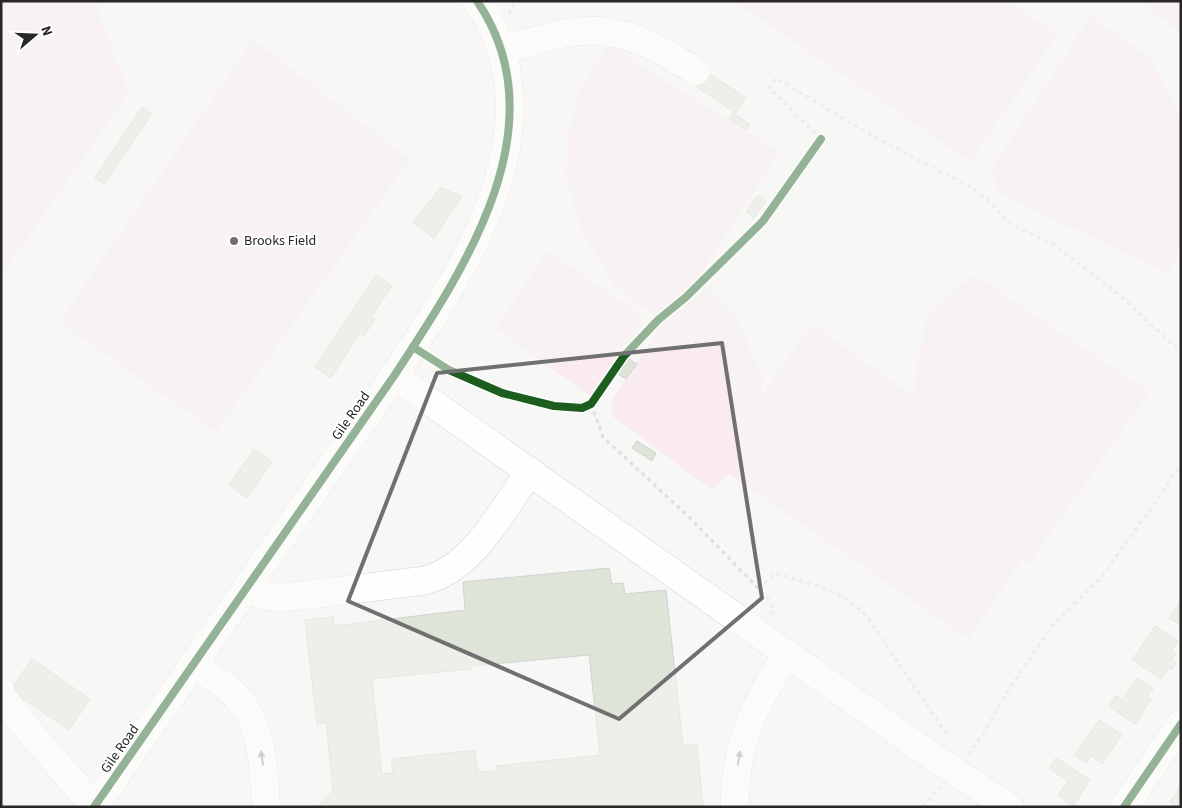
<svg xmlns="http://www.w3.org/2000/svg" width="1182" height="808" viewBox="0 0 1182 808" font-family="'Source Sans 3',sans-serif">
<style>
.green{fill:#f9ebef}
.building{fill:#dfe4d8;stroke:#d2d3d2;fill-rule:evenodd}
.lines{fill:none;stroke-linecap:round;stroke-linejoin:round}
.minor-casing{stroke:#d4d4d3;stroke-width:29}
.path{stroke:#dfdfdf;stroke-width:3;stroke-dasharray:4 4;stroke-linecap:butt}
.minor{stroke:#fefefe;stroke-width:28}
.cycleway-casing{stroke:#fff;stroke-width:11}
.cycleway{stroke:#1b5e20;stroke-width:8}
.oneway{fill:#9d9d9d}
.marked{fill:none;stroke:#6f706f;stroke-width:4;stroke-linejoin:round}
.poi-dot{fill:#6f706f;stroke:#fff;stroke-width:2}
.labels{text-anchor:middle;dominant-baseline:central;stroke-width:4;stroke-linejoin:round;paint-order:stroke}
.poi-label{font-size:14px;fill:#262726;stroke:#fff;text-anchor:start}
.street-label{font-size:14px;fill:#262726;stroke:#fff}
</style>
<rect width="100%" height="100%" fill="#f7f7f6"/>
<g class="green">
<polygon points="1,1 107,1 98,12 129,93 1,276"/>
<polygon points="734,1 1006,1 1057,34 971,162"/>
<polygon points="1140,1 1181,1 1181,34"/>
<polygon points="1091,16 1151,59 1181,116 1181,244 1169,274 1000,194 990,171"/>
<polygon points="253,40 410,159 216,432 59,322"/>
<polygon points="608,45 780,152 697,279 662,311 646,310 614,285 581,230 566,176 569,130 579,90"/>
<polygon points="547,250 644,317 590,396 496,329"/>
<polygon points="974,274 1149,392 1029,564 1022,559 968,639 729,474 712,490 612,416 613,398 663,323 707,288 735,317 763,376 761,395 812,324 915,398 915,378 926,318"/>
</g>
<g class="building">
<polygon points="707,72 746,98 736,113 697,87"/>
<polygon points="142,107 152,114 104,184 95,178"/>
<polygon points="733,113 749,124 746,130 729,119"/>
<polygon points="440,188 462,196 434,238 413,223"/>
<polygon points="758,195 766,201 754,218 746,212"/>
<polygon points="376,275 392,286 371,317 375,319 364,336 360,333 331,378 315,367"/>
<polygon points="629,359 637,364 626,379 618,374"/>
<polygon points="637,441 656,453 652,461 632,448"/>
<polygon points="254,449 272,462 247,498 229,485"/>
<path d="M609,568L612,584L623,583L625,594L666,590L683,745H697L703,807H317L333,791L326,722L317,724L305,620L333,617L334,626L465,610L463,582ZM589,655L600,755L496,766V771L478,772L475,750L391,759L393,773L382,774L372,679L471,669L472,666Z"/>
<polygon points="1181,601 1181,626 1169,618"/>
<polygon points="1155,626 1178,641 1172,651 1176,653 1172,660 1176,663 1172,670 1169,667 1161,679 1132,660"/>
<polygon points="32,659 90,699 69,730 10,690"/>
<polygon points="1137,678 1153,689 1147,697 1151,700 1135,724 1109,706 1116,695 1122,700"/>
<polygon points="1099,720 1122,735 1102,764 1091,756 1086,763 1075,755"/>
<polygon points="1056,758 1090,780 1073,806 1058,795 1068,781 1049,768"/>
<polygon points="1181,786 1181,807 1176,807 1170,802"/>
</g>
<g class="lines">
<g class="minor-casing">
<g id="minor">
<path d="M502,51C539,39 583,23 623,35C649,42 673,58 696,71"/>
<polyline points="394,376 936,759 1009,807"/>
<path d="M247,587L261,595L279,598L422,581C473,570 502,510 530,471"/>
<path d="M194,666C209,675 225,684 237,697C263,725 264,771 266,807"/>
<polyline points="1,692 2,697 34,737 95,807"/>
<path d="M94,807L394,376C463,271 562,125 477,1"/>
<path d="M735,807C734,746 755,702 788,653"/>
<polyline points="1124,807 1181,724"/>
</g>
</g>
<g class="path">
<polyline points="509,14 511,7 519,1"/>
<polyline points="821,139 769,88 776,78 866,132 972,188 988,200 1012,225 1053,244 1117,293 1181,352"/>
<polyline points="591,404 603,437 689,517 759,589 771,602 773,613 771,615"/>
<path d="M759,589L775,573C808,584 845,590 868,618L950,739"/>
<polyline points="968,754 986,730 1004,697 1053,624 1099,580 1155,503 1181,463"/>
<polyline points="922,807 940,787"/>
</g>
<use href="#minor" class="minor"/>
<g class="cycleway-casing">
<g id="cycleway">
<polyline points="413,347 449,370 502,393 554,406 582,408 591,404 624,356 658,320 686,297 763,221 821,139"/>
<path d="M94,807L394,376C463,271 562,125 477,1"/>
<polyline points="1124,807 1181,724"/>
</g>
</g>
<use href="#cycleway" class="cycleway"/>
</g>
<defs><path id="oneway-solid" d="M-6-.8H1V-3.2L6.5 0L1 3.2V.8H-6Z" transform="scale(1.25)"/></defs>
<g class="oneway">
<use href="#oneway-solid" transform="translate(262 758) rotate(-99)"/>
<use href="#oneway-solid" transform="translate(739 758) rotate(-80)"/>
</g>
<path d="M0 0H1182V808H0ZM722,343L762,598L619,719L348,601L437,373Z" fill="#f7f7f6" fill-opacity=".55" fill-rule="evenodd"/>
<path class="marked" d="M722,343L762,598L619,719L348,601L437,373Z"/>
<circle class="poi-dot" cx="234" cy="241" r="5"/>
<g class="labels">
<g class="poi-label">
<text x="244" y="241">Brooks Field</text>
</g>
<g class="street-label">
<text transform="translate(351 416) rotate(-55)">Gile Road</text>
<text transform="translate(120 749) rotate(-55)">Gile Road</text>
</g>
</g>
<rect width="1182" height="808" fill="none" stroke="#262726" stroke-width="5"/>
<g transform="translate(35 35) rotate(71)" stroke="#ffffff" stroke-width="4" paint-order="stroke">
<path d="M0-4L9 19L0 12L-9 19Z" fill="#262726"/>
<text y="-8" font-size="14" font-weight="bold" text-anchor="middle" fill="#262726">N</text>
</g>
</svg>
